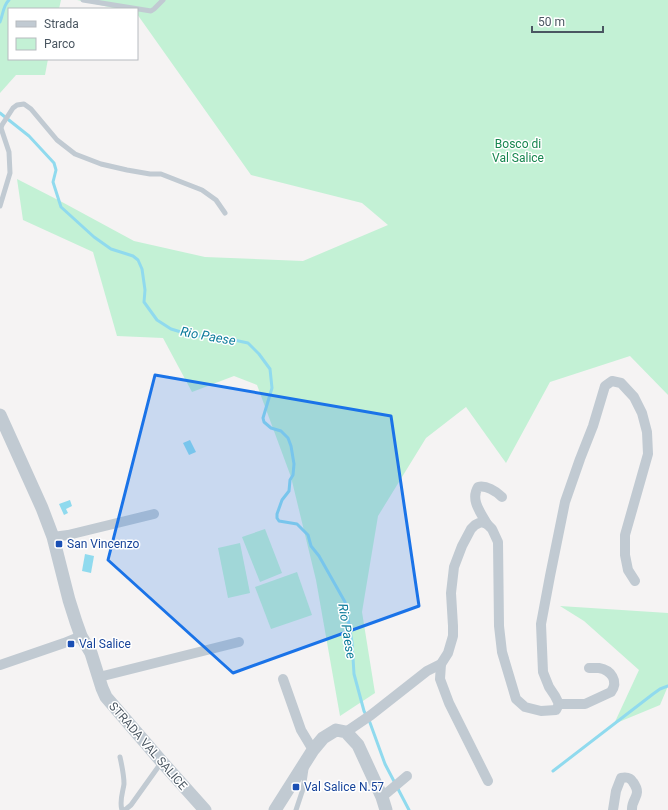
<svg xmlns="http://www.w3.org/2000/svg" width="668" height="810" viewBox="0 0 668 810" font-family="Roboto,sans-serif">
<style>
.green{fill:#c3f1d5}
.water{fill:#90daee}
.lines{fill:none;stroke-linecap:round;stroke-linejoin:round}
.stream{stroke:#90daee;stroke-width:3}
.service{stroke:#c1cad2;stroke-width:5}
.minor{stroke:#c1cad2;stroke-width:10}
.tertiary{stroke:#c1cad2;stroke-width:13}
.marked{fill:#1a73e8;fill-opacity:0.2;stroke:#1a73e8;stroke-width:3;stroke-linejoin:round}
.transit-dot{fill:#1a4fb4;stroke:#fff;stroke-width:1.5}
.labels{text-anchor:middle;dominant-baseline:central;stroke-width:3;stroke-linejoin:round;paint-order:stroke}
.park-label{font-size:12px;fill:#17864f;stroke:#fff}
.transit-label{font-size:12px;fill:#164399;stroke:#fff;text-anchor:start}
.street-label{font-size:12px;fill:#4a5661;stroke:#fff}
.water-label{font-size:13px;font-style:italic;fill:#0c7c9b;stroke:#fff}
</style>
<rect width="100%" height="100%" fill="#f5f3f3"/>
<g class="green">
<polygon points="0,0 61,0 59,9 9,9 9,59 48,59 45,75 16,75 0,93"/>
<polygon points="77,0 668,0 668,395 630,356 550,382 506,463 466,407 426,438 378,516 362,612 375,693 340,716 316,580 291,477 257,385 234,376 192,392 163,338 117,336 93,252 23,220 17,179 62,202 134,241 205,257 303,261 388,225 362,203 251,175 137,14 137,9 118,9"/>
<polygon points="265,529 282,573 260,582 242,537"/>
<polygon points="240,543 250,593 228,598 218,548"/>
<polygon points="297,572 312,615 271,629 255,587"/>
<polygon points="560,606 668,613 668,686 660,705 614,724 639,670 584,621"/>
</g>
<g class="water">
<polygon points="190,440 196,452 189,455 183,443"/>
<polygon points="70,500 72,506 66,509 68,513 64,515 59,504"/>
<polygon points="85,554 94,556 91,573 82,571"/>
</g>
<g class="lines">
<g class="stream">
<path d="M0,22C3,15 3,5 9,0"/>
<polyline points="0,113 29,136 54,163 56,170 53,182 61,207 94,237 111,249 133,256 138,260 142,269 145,290 144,302 157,320 171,329 181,332 190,332 199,336 215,336 248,343 259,354 270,369 272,388 263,418 264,422 271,428 281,431 288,438 291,446 294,464 293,475 290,480 289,491 282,500 277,514 277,518 279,521 297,524 308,535 311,546 319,556 345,602 352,642 354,674 364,711 366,715"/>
<polyline points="369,720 385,764 409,810"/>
<polyline points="553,771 653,694 660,689 668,686"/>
</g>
<g class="service">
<polyline points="83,0 151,11 154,9 163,0"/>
<polyline points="0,206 10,173 9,152 1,128 2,125 13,108 17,105 24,104 31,109 57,140 75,154 101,164 127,170 150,174 161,174 184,183 202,190 216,200 225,213"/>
<path d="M120,757C122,766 124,775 124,784C123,792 119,801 122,810H125"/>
<polyline points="125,810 131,805 161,763"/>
<polyline points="296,810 303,789 306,769"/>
</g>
<g class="minor">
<path d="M487,524C481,513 470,500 478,487C486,485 496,491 502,497"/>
<polyline points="53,537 68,535 154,514"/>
<polyline points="441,664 440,679 449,703 488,781"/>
<polyline points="0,665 64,643 81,636"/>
<polyline points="99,677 239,642"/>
<polyline points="283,679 301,730 313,750"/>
<path d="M559,704H585L611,692C619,681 611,670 599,668C596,668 592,668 589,668"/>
<polyline points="346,732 371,715 427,671 441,664 448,653 453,636 453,626 451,593 454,567 462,546 471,529 475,525 479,523 482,522 487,524 492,529 498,542 499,626 502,652 516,699 525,707 541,711 556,710 559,704 555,696 549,687 543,672 541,624 550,576 565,502 580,459 593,426 605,386 612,381 621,383 634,397 642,413 647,432 648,454 625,535 625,555 628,570 635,581"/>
<polyline points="382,797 407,776"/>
<path d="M613,810L616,791L621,778C626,777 630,777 633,782C643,796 631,798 632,810"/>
</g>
<g class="tertiary">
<polyline points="0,415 42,508 53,537 69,600 76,622 81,636 91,653 102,688 106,697 162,762 205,810"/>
<polyline points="275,810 313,750 323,738 336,730 346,732 358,745 382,797 386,810"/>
</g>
</g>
<path class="marked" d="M155,375L391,416L419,606L233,673L108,560Z"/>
<g class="transit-dot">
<rect x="55" y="540" width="8" height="8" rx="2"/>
<rect x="67" y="640" width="8" height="8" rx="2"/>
<rect x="292" y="783" width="8" height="8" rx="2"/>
</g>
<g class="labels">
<g class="park-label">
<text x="518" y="144">Bosco di<tspan x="518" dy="14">Val Salice</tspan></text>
</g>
<g class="transit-label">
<text x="67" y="544">San Vincenzo</text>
<text x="79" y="644">Val Salice</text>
<text x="304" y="787">Val Salice N.57</text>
</g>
<g class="street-label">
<text transform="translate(148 746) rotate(49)">STRADA VAL SALICE</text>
</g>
<g class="water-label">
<text transform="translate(208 336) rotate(10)">Rio Paese</text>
<text transform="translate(347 631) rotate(81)">Rio Paese</text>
</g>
</g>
<rect x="8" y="8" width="130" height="52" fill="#ffffff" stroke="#b7bbc0"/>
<rect x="16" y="21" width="20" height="6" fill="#c1cad2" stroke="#b7bbc0"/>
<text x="44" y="28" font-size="12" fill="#4a5661">Strada</text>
<rect x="16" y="38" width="20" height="12" fill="#c3f1d5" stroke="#b7bbc0"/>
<text x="44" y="48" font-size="12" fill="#4a5661">Parco</text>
<path d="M532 26v6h71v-6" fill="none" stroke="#4a5661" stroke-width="2"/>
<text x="538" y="26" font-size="12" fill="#4a5661" stroke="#ffffff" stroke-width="3" paint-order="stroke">50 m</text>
</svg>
